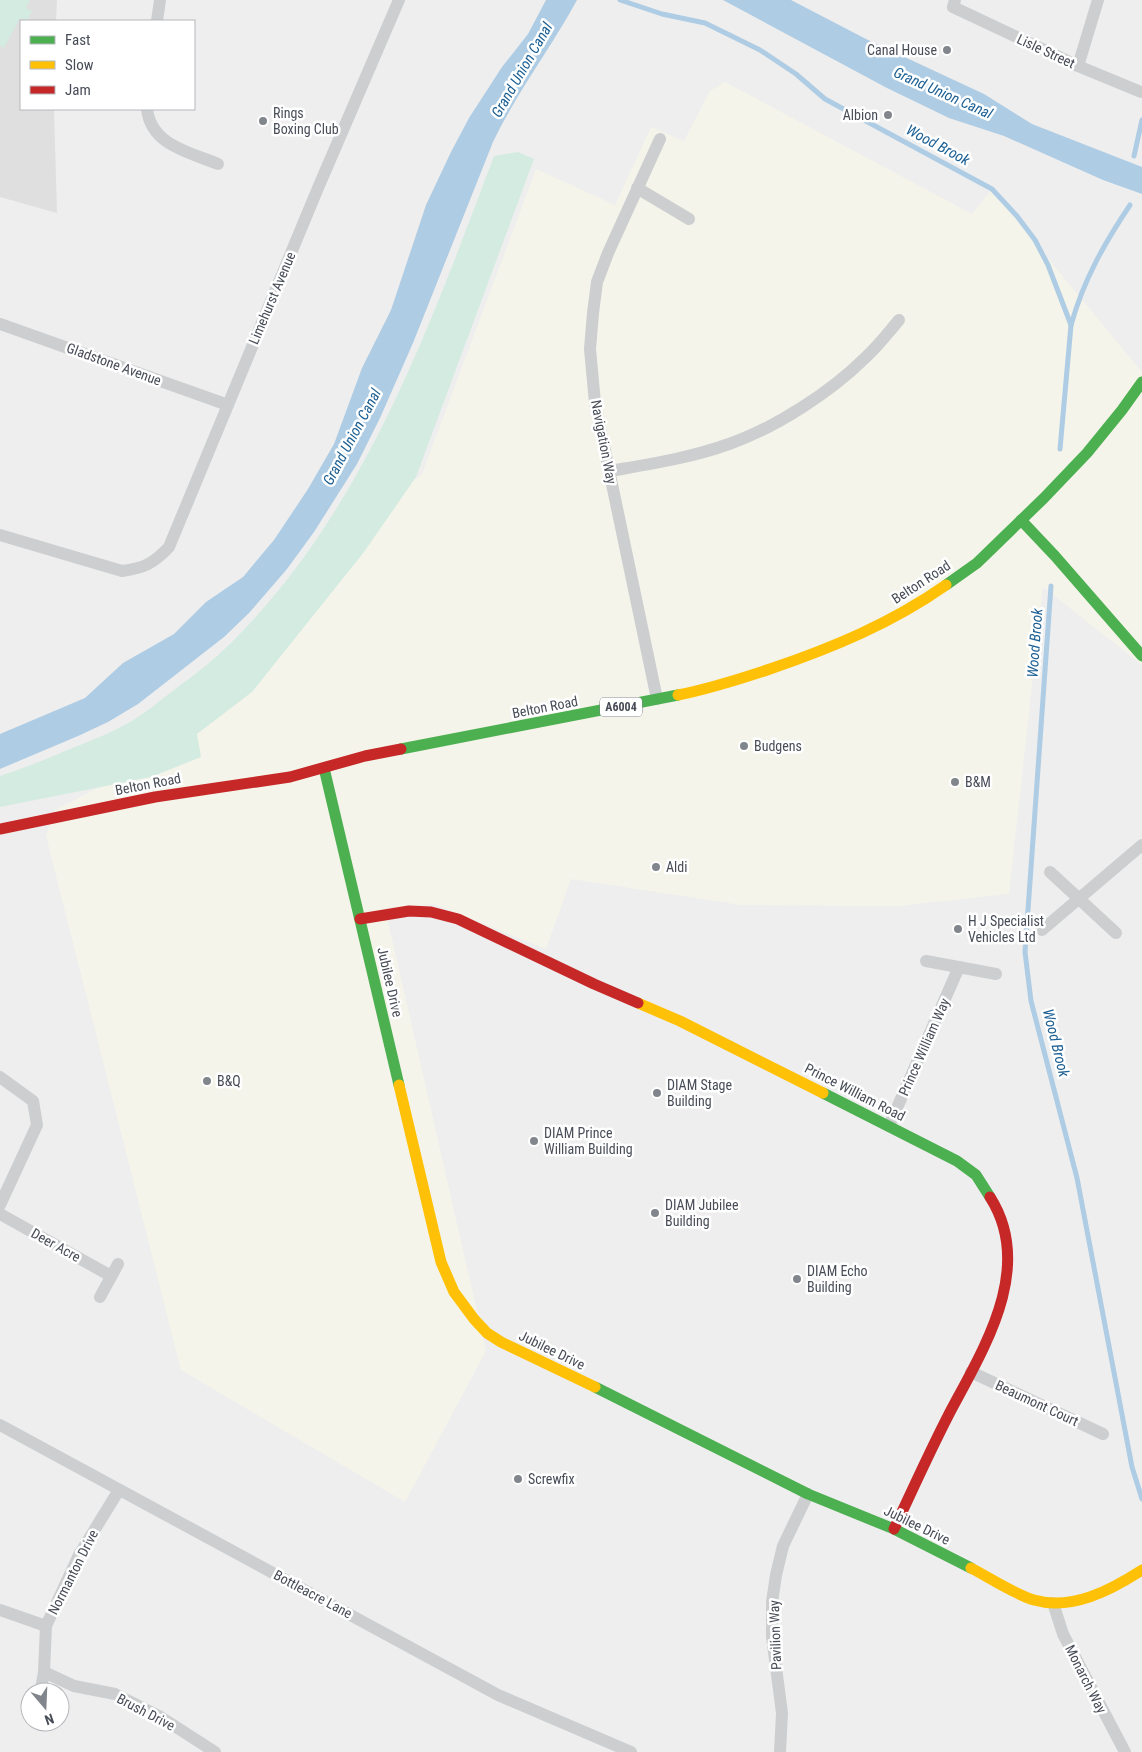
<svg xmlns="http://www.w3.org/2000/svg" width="1142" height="1752" viewBox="0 0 1142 1752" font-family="'Roboto Condensed',sans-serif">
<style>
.commercial{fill:#f4f4ea}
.education{fill:#e0dfdf}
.green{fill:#d4ebe2}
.water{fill:#aecce4}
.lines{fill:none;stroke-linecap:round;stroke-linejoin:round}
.stream{stroke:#aecce4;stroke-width:5}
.street{stroke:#ccced0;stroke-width:12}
.fast{stroke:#4caf50;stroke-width:11}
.slow{stroke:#ffc107;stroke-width:11}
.jam{stroke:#c62828;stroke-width:11}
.poi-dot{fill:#81858c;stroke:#fff;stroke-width:2}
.labels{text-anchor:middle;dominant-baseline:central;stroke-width:5;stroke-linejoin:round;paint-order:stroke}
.shield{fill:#fff;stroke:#7e8289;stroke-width:1}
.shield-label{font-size:12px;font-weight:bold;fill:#474c57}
.poi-label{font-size:14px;fill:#474c57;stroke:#fff;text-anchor:start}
.street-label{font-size:14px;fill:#474c57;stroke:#fff}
.water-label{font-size:15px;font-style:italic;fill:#1d6094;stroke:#fff}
</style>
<rect width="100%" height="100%" fill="#eee"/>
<polygon class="commercial" points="725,82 972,214 991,190 1142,372 1142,665 1043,587 1009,894 898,906 741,905 571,879 546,949 434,904 385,908 486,1351 405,1502 181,1370 46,836 55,810 104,785 360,521 422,474 536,169 615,205 651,127 684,141 710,91"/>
<polygon class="education" points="0,0 57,0 56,21 21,21 21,109 54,109 57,213 0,197"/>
<g class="green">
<polygon points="0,0 30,0 26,8 32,11 27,21 20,18 4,48 0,46"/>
<path d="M518,152L534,159L416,477L364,552L252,692L197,734L201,757L151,777L0,807V776C24,768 47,759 70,749C90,741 111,733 130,722C146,713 160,700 174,690C194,675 214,660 232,642C365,509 429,328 494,156Z"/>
</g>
<g class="water">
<path d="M546,0H577C551,48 517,92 493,142L413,343L380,418L357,464L314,532L287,569L249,613L224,637L138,704L108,722L78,736L0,769V734L85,698L123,663L174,634L206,602L243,577L274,540L308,489L334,444L362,368L391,310L426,205L451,152L469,118L502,67L528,34Z"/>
<polygon points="723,0 791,0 866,39 984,94 1032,124 1142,167 1142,194 1103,180 1004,136 949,118 887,88"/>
</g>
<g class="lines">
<g class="stream">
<polyline points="620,0 662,14 705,23 760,50 796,74 825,99 992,189 1017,216 1035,240 1048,265 1071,325 1060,449"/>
<polyline points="1134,156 1142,120"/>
<path d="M1071,325C1084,279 1104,244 1130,205"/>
<polyline points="1051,586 1025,952 1031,1001 1077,1178 1132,1467 1142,1499"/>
</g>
<g class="street">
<polyline points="955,0 953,7 1078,66 1141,92"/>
<polyline points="157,21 160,0"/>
<polyline points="1078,66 1098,0"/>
<path d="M147,109C151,145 189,152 218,164"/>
<polyline points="637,188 689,219"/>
<polyline points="0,324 228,405"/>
<path d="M610,471C650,464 690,458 729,444C775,428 831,392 866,357C878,346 888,333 899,320"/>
<path d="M0,535L122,571C144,568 153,564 169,547L318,188L399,0"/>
<polyline points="657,699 595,403 590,349 593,313 597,282 608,253 660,139"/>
<polyline points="1050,872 1116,933"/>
<polyline points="1042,930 1142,845"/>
<polyline points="926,961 996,974"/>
<polyline points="0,1077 33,1101 37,1125 0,1205"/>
<polyline points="889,1126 959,967"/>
<polyline points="0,1214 111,1276"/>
<polyline points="100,1297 118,1264"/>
<polyline points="971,1372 1103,1434"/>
<polyline points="0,1425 498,1695 631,1752"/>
<polyline points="1053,1603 1063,1634 1125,1752"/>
<polyline points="0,1610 46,1626"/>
<polyline points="44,1672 74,1686 115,1694 159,1716 215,1752"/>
<polyline points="41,1689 44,1672 46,1626 79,1555 119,1490"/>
<polyline points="780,1752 782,1713 772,1637 772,1602 776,1575 783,1546 808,1494"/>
</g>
<g class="fast">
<polyline points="1021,520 1055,556 1142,656"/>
<polyline points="946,585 977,563 1044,498 1087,453 1122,410 1142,382"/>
<polyline points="401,749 678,695"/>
<polyline points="324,768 399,1085"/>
<polyline points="823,1093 957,1161 976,1175 990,1197"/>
<polyline points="595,1387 808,1494 894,1529 971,1568"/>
</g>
<g class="slow">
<path d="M678,695C709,689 740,679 770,669C832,648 892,623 946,585"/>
<polyline points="638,1003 680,1021 823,1093"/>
<polyline points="399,1085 441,1262 454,1292 474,1319 487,1333 501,1342 595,1387"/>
<path d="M971,1568C990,1578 1014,1594 1034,1600C1072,1611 1111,1590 1142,1570"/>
</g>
<g class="jam">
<polyline points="0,829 155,797 290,777 365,756 401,749"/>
<polyline points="360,919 409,911 431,912 458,919 594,984 638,1003"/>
<path d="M894,1529C912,1491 929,1453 948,1416C982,1351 1036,1269 990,1197"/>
</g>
</g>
<g class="poi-dot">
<circle cx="947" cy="50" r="5"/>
<circle cx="888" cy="115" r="5"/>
<circle cx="263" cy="121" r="5"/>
<circle cx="744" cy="746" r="5"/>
<circle cx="955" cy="782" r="5"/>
<circle cx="656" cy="867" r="5"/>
<circle cx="958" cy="929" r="5"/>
<circle cx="207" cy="1081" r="5"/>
<circle cx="657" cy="1093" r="5"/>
<circle cx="534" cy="1141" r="5"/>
<circle cx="655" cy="1213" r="5"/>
<circle cx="797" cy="1279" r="5"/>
<circle cx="518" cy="1479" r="5"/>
</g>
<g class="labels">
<rect class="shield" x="600" y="697.5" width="42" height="19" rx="4"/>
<g class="shield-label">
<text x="621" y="707">A6004</text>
</g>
<g class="poi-label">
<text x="937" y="50" text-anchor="end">Canal House</text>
<text x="273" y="113">Rings<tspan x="273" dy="16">Boxing Club</tspan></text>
<text x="878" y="115" text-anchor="end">Albion</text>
<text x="754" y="746">Budgens</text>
<text x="965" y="782">B&amp;M</text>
<text x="666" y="867">Aldi</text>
<text x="968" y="921">H J Specialist<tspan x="968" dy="16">Vehicles Ltd</tspan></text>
<text x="217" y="1081">B&amp;Q</text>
<text x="667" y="1085">DIAM Stage<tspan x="667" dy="16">Building</tspan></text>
<text x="544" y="1133">DIAM Prince<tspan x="544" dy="16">William Building</tspan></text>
<text x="665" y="1205">DIAM Jubilee<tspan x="665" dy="16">Building</tspan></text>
<text x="807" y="1271">DIAM Echo<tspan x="807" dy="16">Building</tspan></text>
<text x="528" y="1479">Screwfix</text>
</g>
<g class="street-label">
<text transform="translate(1046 51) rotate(25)">Lisle Street</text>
<text transform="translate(272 298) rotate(-67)">Limehurst Avenue</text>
<text transform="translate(114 364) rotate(20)">Gladstone Avenue</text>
<text transform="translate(604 442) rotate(79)">Navigation Way</text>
<text transform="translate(921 582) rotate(-33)">Belton Road</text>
<text transform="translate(545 707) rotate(-11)">Belton Road</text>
<text transform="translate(148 784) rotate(-11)">Belton Road</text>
<text transform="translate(390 982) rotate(77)">Jubilee Drive</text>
<text transform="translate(924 1047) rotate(-66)">Prince William Way</text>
<text transform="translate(855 1092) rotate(27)">Prince William Road</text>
<text transform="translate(56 1245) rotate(29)">Deer Acre</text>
<text transform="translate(552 1350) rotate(26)">Jubilee Drive</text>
<text transform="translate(1037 1403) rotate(25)">Beaumont Court</text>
<text transform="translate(917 1525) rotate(26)">Jubilee Drive</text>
<text transform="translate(73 1572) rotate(-63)">Normanton Drive</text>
<text transform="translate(313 1594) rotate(28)">Bottleacre Lane</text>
<text transform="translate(775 1635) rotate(-92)">Pavilion Way</text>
<text transform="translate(1086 1679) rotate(63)">Monarch Way</text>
<text transform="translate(146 1712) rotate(28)">Brush Drive</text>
</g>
<g class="water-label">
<text transform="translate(522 70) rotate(-60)">Grand Union Canal</text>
<text transform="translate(943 93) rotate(24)">Grand Union Canal</text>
<text transform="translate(938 145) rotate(28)">Wood Brook</text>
<text transform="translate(352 437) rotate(-62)">Grand Union Canal</text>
<text transform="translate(1035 643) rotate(-86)">Wood Brook</text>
<text transform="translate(1056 1043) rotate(76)">Wood Brook</text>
</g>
</g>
<rect x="20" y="20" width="175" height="90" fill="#ffffff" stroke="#b5b7bc"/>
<rect x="30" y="36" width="25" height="8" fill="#4caf50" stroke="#b5b7bc"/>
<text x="65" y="45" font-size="15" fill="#474c57">Fast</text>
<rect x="30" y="61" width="25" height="8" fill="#ffc107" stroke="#b5b7bc"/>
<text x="65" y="70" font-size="15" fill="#474c57">Slow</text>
<rect x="30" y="86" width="25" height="8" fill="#c62828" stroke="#b5b7bc"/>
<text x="65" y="95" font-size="15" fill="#474c57">Jam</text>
<g transform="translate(45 1707) rotate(161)"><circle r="24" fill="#ffffff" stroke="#b5b7bc"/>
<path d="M0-4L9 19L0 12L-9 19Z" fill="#81858c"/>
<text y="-8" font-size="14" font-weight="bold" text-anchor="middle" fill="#474c57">N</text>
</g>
</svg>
